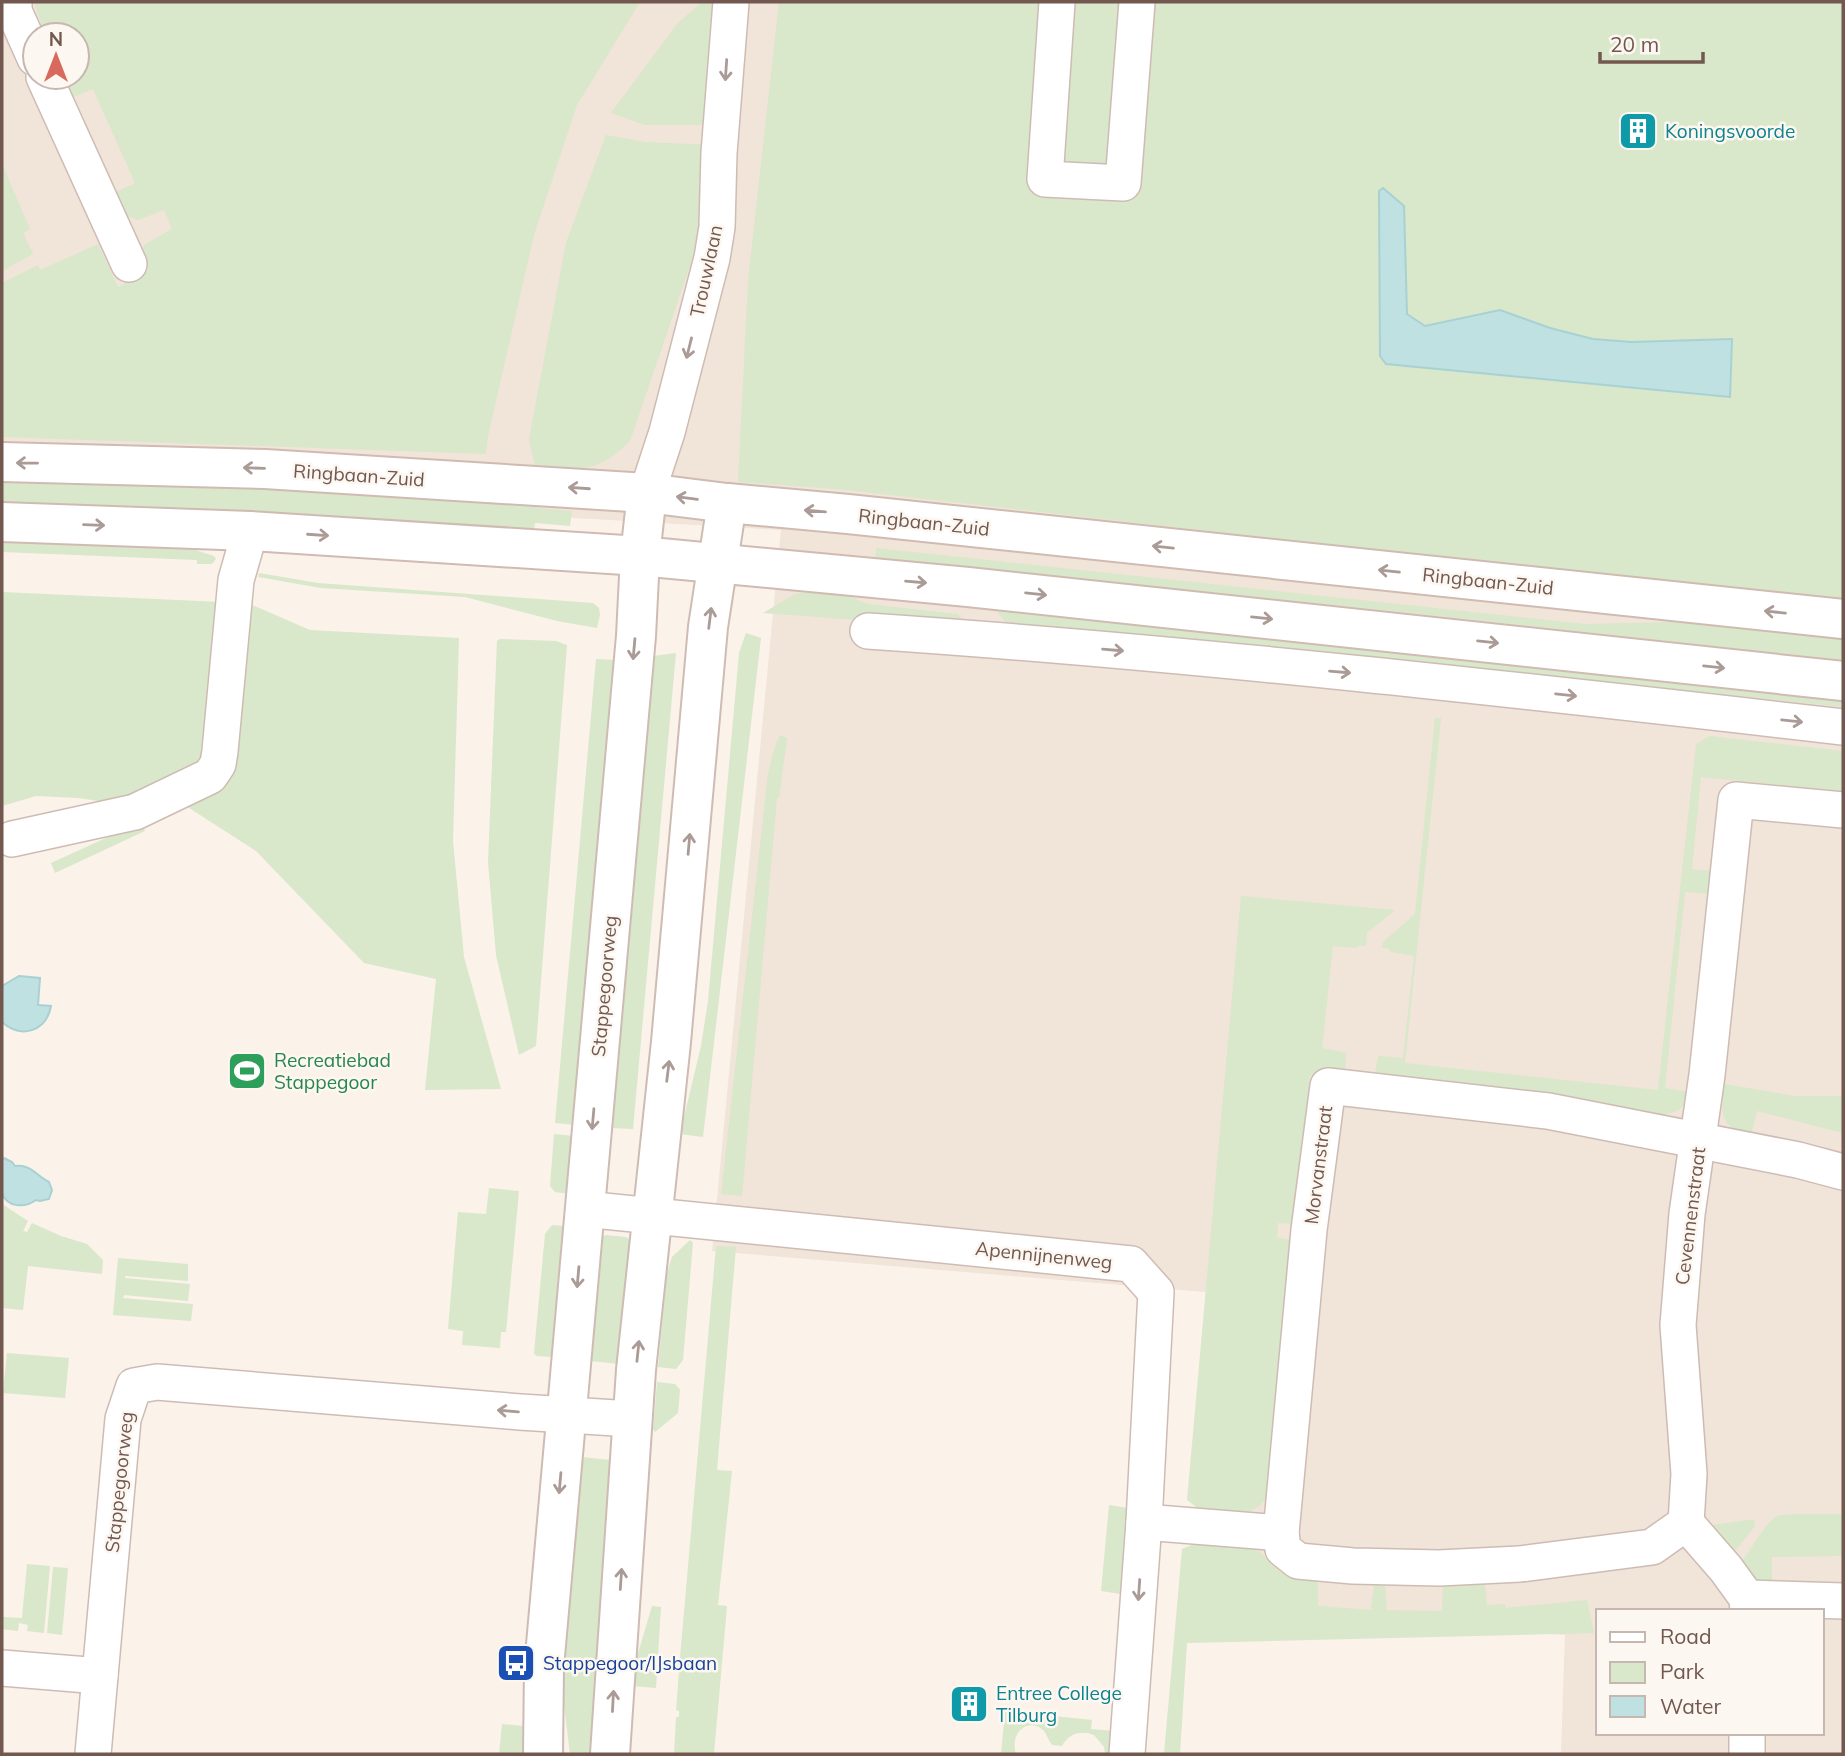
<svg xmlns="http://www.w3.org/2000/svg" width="1845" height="1756" viewBox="0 0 1845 1756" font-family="Mulish,sans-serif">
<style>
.residential{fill:#f1e4d9;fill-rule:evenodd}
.green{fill:#d9e7ca}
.water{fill:#c0e1e2;stroke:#a8d1d3;stroke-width:2}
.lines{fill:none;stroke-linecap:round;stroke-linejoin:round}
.minor-casing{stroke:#cebcb4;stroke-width:38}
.tertiary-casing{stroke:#cebcb4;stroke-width:42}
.secondary-casing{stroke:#d0bbb2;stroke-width:42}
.minor{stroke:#fff;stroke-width:35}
.tertiary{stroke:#fff;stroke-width:38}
.secondary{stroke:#fff;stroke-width:38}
.oneway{stroke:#ab9b96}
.labels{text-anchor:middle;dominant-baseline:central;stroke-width:5;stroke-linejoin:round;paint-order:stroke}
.culture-label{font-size:19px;fill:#0d838f;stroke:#fdf7f1;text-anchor:start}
.street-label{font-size:19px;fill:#735850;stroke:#fdf7f1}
.leisure-label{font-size:19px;fill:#27864d;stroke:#fdf7f1;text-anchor:start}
.transit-label{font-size:19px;fill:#164399;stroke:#fdf7f1;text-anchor:start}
</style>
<rect width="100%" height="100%" fill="#fbf2ea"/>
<path class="residential" d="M2,2H1843V1754H1561L1565,1635L1222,1613L1254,1296L712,1251L781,530L198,496L2,494ZM35,35H77V77H35ZM1598,1611H1822V1733H1598Z"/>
<g class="green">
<polygon points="34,2 640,2 577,105 534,235 488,436 486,454 2,437 2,283 38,265 40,270 98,244 118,287 148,271 142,254 144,245 172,229 164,210 138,220 125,215 114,193 135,183 93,89 71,98 63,77 77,77 77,35 45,35"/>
<polygon points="702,2 721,2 716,125 645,125 611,113 677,24"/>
<polygon points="779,2 1843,2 1843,599 1563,571 836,489 738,482 748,281"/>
<path d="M606,135L645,142L712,145L708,213L630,441C596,475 581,469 535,466L529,439L566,243Z"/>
<polygon points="2,164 30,229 23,233 33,254 2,271"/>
<polygon points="2,478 160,482 537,502 537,508 572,511 570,526 535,523 534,530 288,513 2,503"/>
<polygon points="2,541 189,548 214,556 216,559 212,564 197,564 197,560 2,552"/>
<polygon points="876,548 1585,624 1717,621 1843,635 1843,660 1383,610 875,560"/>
<polygon points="259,573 318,583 593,603 599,608 600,615 597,628 557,621 465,597 321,588 258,577"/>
<polygon points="819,591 846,595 868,604 957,614 967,623 962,628 763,613 795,594"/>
<polygon points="2,592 221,602 204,758 190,769 126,805 78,798 36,796 2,806"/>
<polygon points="252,605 310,630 459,638 453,841 464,957 501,1089 425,1090 436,979 364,963 256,851 183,804 229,775"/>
<polygon points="1000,609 1843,697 1843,707 1449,665 1008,625 998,613"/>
<polygon points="746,633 761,638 703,1137 680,1134 701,1046 708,1001 739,653"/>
<polygon points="500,639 556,641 567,645 536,1046 519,1055 496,955 488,862 497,641"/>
<polygon points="676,653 633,1129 611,1128 653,656"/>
<polygon points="596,659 616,660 575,1125 555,1123"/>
<path d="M1435,718H1441L1405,1063L1658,1090L1696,744L1710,736L1843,751V791L1701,777L1692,869L1712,871V894L1685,892L1665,1088L1689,1092C1687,1108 1675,1114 1659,1115L1378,1078L1375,1074L1378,1056L1403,1058L1414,956L1391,952L1388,948H1382L1383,942L1415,914Z"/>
<polygon points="780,735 787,738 779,798 777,798 742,1196 721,1194 768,774 774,749"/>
<polygon points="141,822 145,831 55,873 51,863"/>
<polygon points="1241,896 1395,910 1367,933 1366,946 1360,945 1356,948 1333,946 1322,1048 1346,1053 1345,1070 1340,1075 1316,1072 1310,1076 1295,1224 1278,1223 1277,1238 1293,1240 1269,1493 1260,1506 1246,1513 1199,1509 1187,1500"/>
<path d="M1724,1084L1794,1096H1843V1133L1757,1111L1751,1135C1718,1127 1721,1112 1724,1084Z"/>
<polygon points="554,1134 574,1136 569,1194 555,1192 550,1186"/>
<polygon points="489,1188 519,1191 506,1332 501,1332 500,1348 462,1345 463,1331 448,1329 458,1212 486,1214"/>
<polygon points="2,1204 28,1221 23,1231 27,1232 32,1223 61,1236 87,1244 103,1260 102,1274 28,1266 23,1310 2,1308"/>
<polygon points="552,1225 566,1226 554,1357 536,1356 534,1353 545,1234"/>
<polygon points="606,1235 626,1237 631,1240 620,1364 590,1361 602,1237"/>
<polygon points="690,1240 693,1243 683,1360 676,1369 658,1367 667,1273 672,1257"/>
<polygon points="716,1246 736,1247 717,1470 732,1471 718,1605 727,1606 714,1754 674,1754 676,1717 679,1717 679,1711 676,1710 680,1658"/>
<polygon points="118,1258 188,1264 188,1281 125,1276 125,1278 190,1284 188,1301 124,1295 123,1298 193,1304 191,1321 113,1315"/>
<polygon points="7,1353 69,1358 65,1398 3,1393"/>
<polygon points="657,1382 675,1384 680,1390 678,1413 655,1432 653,1429"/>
<polygon points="582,1457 611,1460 592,1754 570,1754 561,1681"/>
<polygon points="1109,1505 1134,1509 1127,1595 1101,1591"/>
<path d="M1795,1514H1843V1556L1772,1557V1585C1757,1583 1749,1575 1738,1565C1750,1554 1765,1521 1778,1516C1782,1514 1790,1515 1795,1514Z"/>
<polygon points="1749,1520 1754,1520 1755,1526 1730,1557 1717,1540 1712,1525"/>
<polygon points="1196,1543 1251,1547 1261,1553 1279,1571 1287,1575 1318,1581 1318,1606 1371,1610 1374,1585 1385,1584 1387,1610 1442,1611 1443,1586 1485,1583 1487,1605 1505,1604 1505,1608 1587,1600 1594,1633 1187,1643 1180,1754 1164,1754 1182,1549"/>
<polygon points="27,1564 50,1566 44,1633 27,1631 28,1625 19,1623 18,1631 2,1629 2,1617 22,1618"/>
<polygon points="53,1567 68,1568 62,1635 47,1633"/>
<polygon points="652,1606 661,1607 656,1688 632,1686 635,1685 637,1657"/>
<path d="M1005,1711L1092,1720L1091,1729L1115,1731L1113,1754H1105L1104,1747L1094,1735C1081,1730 1069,1733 1062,1746L1052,1745C1048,1740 1047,1734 1043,1730C1028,1717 1009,1733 1016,1754H1001Z"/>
<polygon points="502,1724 524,1726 522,1754 499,1754"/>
</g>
<g class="water">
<polygon points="1383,188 1404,206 1407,314 1425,326 1500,310 1550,328 1593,339 1631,342 1732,339 1730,397 1386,364 1380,356 1379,191"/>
<path d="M19,976L40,978L38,1005L51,1006C46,1032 21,1039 2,1022V986Z"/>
<path d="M4,1158L12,1162L15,1166C32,1164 36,1176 49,1182L52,1190L49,1199L40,1201L36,1200C25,1208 7,1208 2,1193C0,1184 2,1169 2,1159Z"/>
</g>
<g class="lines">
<g class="minor-casing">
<g id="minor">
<polyline points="14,2 14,11 35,58"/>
<polyline points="1057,2 1045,179 1123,183 1137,2"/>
<polyline points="44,77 129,264"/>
<polyline points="647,493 667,432 712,258 717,227 719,153 731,2"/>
<path d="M868,631C1194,653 1519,690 1843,727"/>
<polyline points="12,839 135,812 210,776 218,764 220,751 236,580 250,531"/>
<polyline points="584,1209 1131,1264 1156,1292 1144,1522 1127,1754"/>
<polyline points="1144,1522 1281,1533"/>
<polyline points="1686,1523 1652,1547 1520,1564 1439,1568 1353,1566 1298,1561 1283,1549 1281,1533 1309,1230 1328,1086 1548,1111 1798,1160 1843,1172"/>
<polyline points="1747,1598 1843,1601"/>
<polyline points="1748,1611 1747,1598 1726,1569 1686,1523 1689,1474 1678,1325 1687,1214 1707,1075 1736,800 1843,810"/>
<polyline points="2,1668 100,1676"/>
<polyline points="93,1754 123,1419 134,1386 157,1382 520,1412 632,1419"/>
<polyline points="1747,1754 1747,1733"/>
</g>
</g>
<g class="tertiary-casing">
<g id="tertiary">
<polyline points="543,1754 544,1667 636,636 640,556 647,493"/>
<polyline points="610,1754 636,1370 671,1042 708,627 727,503"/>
</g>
</g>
<g class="secondary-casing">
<g id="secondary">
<polyline points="2,462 265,469 647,493 727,503 848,514 1843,619"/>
<polyline points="2,522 250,531 640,556 968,587 1843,681"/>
</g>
</g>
<use href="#minor" class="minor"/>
<use href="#tertiary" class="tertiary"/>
<use href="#secondary" class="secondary"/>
</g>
<defs><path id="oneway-shaft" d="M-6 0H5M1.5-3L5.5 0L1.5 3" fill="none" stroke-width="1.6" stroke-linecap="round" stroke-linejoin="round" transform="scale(1.75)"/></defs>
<g class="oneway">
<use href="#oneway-shaft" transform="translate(726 70) rotate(94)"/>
<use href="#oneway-shaft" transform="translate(689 348) rotate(104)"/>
<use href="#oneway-shaft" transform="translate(27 463) rotate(-179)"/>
<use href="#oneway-shaft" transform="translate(254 468) rotate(-178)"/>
<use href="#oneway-shaft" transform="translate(579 488) rotate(-176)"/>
<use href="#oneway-shaft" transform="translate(687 498) rotate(-173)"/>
<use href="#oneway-shaft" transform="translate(815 511) rotate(-175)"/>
<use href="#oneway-shaft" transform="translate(94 525) rotate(2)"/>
<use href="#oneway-shaft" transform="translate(318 535) rotate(4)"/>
<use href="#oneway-shaft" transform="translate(1163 547) rotate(-174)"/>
<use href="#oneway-shaft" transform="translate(1389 571) rotate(-174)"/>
<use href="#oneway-shaft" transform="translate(916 582) rotate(5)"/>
<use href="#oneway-shaft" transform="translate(1036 594) rotate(6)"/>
<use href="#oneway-shaft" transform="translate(1775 612) rotate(-174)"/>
<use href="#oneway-shaft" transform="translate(710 618) rotate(-83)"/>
<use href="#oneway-shaft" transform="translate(1262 618) rotate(6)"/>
<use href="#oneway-shaft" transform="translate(1488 642) rotate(6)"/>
<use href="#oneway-shaft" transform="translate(634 649) rotate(95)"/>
<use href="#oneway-shaft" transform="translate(1113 650) rotate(5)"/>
<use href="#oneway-shaft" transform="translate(1714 667) rotate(6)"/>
<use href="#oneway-shaft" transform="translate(1340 672) rotate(5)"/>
<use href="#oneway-shaft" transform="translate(1566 695) rotate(6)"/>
<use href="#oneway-shaft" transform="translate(1792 721) rotate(6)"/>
<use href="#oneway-shaft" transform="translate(689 844) rotate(-85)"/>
<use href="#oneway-shaft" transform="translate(668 1071) rotate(-83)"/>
<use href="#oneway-shaft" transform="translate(593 1119) rotate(95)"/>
<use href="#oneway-shaft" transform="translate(578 1277) rotate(95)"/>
<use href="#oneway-shaft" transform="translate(638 1351) rotate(-84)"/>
<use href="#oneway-shaft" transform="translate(508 1411) rotate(-175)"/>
<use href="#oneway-shaft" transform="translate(560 1483) rotate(95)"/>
<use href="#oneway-shaft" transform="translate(621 1579) rotate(-86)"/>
<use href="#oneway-shaft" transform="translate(1139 1590) rotate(94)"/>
<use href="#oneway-shaft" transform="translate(613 1701) rotate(-87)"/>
</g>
<defs>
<g id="building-square" transform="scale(2.0125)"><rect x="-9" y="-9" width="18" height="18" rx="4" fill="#0f9aa8" stroke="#fdf7f1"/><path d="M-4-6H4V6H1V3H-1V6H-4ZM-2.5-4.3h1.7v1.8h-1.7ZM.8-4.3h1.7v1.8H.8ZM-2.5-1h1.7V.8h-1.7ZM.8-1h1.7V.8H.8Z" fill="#fff"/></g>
<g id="stadium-square" transform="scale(2.0125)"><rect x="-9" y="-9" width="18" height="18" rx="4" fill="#2e9e5b" stroke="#fdf7f1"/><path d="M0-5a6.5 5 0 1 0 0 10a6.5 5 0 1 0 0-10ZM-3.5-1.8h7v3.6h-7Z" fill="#fff"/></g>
<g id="bus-square" transform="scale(2.0125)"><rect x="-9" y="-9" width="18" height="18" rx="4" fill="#1a4fb4" stroke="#fdf7f1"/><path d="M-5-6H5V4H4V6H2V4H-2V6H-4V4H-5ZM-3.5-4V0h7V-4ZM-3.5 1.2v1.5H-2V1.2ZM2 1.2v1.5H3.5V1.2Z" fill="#fff"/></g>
</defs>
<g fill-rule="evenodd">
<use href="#building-square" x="1638" y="131"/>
<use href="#stadium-square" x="247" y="1071"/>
<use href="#bus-square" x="516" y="1663"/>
<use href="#building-square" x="969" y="1704"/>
</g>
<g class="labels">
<g class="culture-label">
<text x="1665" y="131">Koningsvoorde</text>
<text x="996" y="1693">Entree College<tspan x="996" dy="22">Tilburg</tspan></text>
</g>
<g class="street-label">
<text transform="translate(706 271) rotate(-78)">Trouwlaan</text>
<text transform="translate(359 475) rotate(4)">Ringbaan-Zuid</text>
<text transform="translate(924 522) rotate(6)">Ringbaan-Zuid</text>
<text transform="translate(1488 581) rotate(6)">Ringbaan-Zuid</text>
<text transform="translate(604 986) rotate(-85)">Stappegoorweg</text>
<text transform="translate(1318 1165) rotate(-83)">Morvanstraat</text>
<text transform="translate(1690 1216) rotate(-83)">Cevennenstraat</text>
<text transform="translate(1044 1255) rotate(6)">Apennijnenweg</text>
<text transform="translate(119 1482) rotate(-84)">Stappegoorweg</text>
</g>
<g class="leisure-label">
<text x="274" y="1060">Recreatiebad<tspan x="274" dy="22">Stappegoor</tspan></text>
</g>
<g class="transit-label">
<text x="543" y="1663">Stappegoor/IJsbaan</text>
</g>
</g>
<rect width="1845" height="1756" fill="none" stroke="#735850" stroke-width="7"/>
<rect x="1596" y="1609" width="228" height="126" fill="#fdf7f1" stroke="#c6b7b1" stroke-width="2"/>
<rect x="1610" y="1632" width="35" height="10" fill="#ffffff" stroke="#c6b7b1" stroke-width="2"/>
<text x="1660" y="1644" font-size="21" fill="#735850">Road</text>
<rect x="1610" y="1662" width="35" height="21" fill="#d9e7ca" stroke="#c6b7b1" stroke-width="2"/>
<text x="1660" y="1679" font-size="21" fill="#735850">Park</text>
<rect x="1610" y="1696" width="35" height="21" fill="#c0e1e2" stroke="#c6b7b1" stroke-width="2"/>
<text x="1660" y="1714" font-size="21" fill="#735850">Water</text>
<g transform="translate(56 56)"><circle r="33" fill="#fdf7f1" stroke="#c6b7b1" stroke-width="2"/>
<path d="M0-5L12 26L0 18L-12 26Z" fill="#d76a5d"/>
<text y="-10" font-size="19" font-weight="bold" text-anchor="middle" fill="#735850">N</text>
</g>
<path d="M1600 52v10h103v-10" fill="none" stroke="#735850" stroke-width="3.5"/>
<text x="1610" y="52" font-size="21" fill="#735850" stroke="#fdf7f1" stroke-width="5" paint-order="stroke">20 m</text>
</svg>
